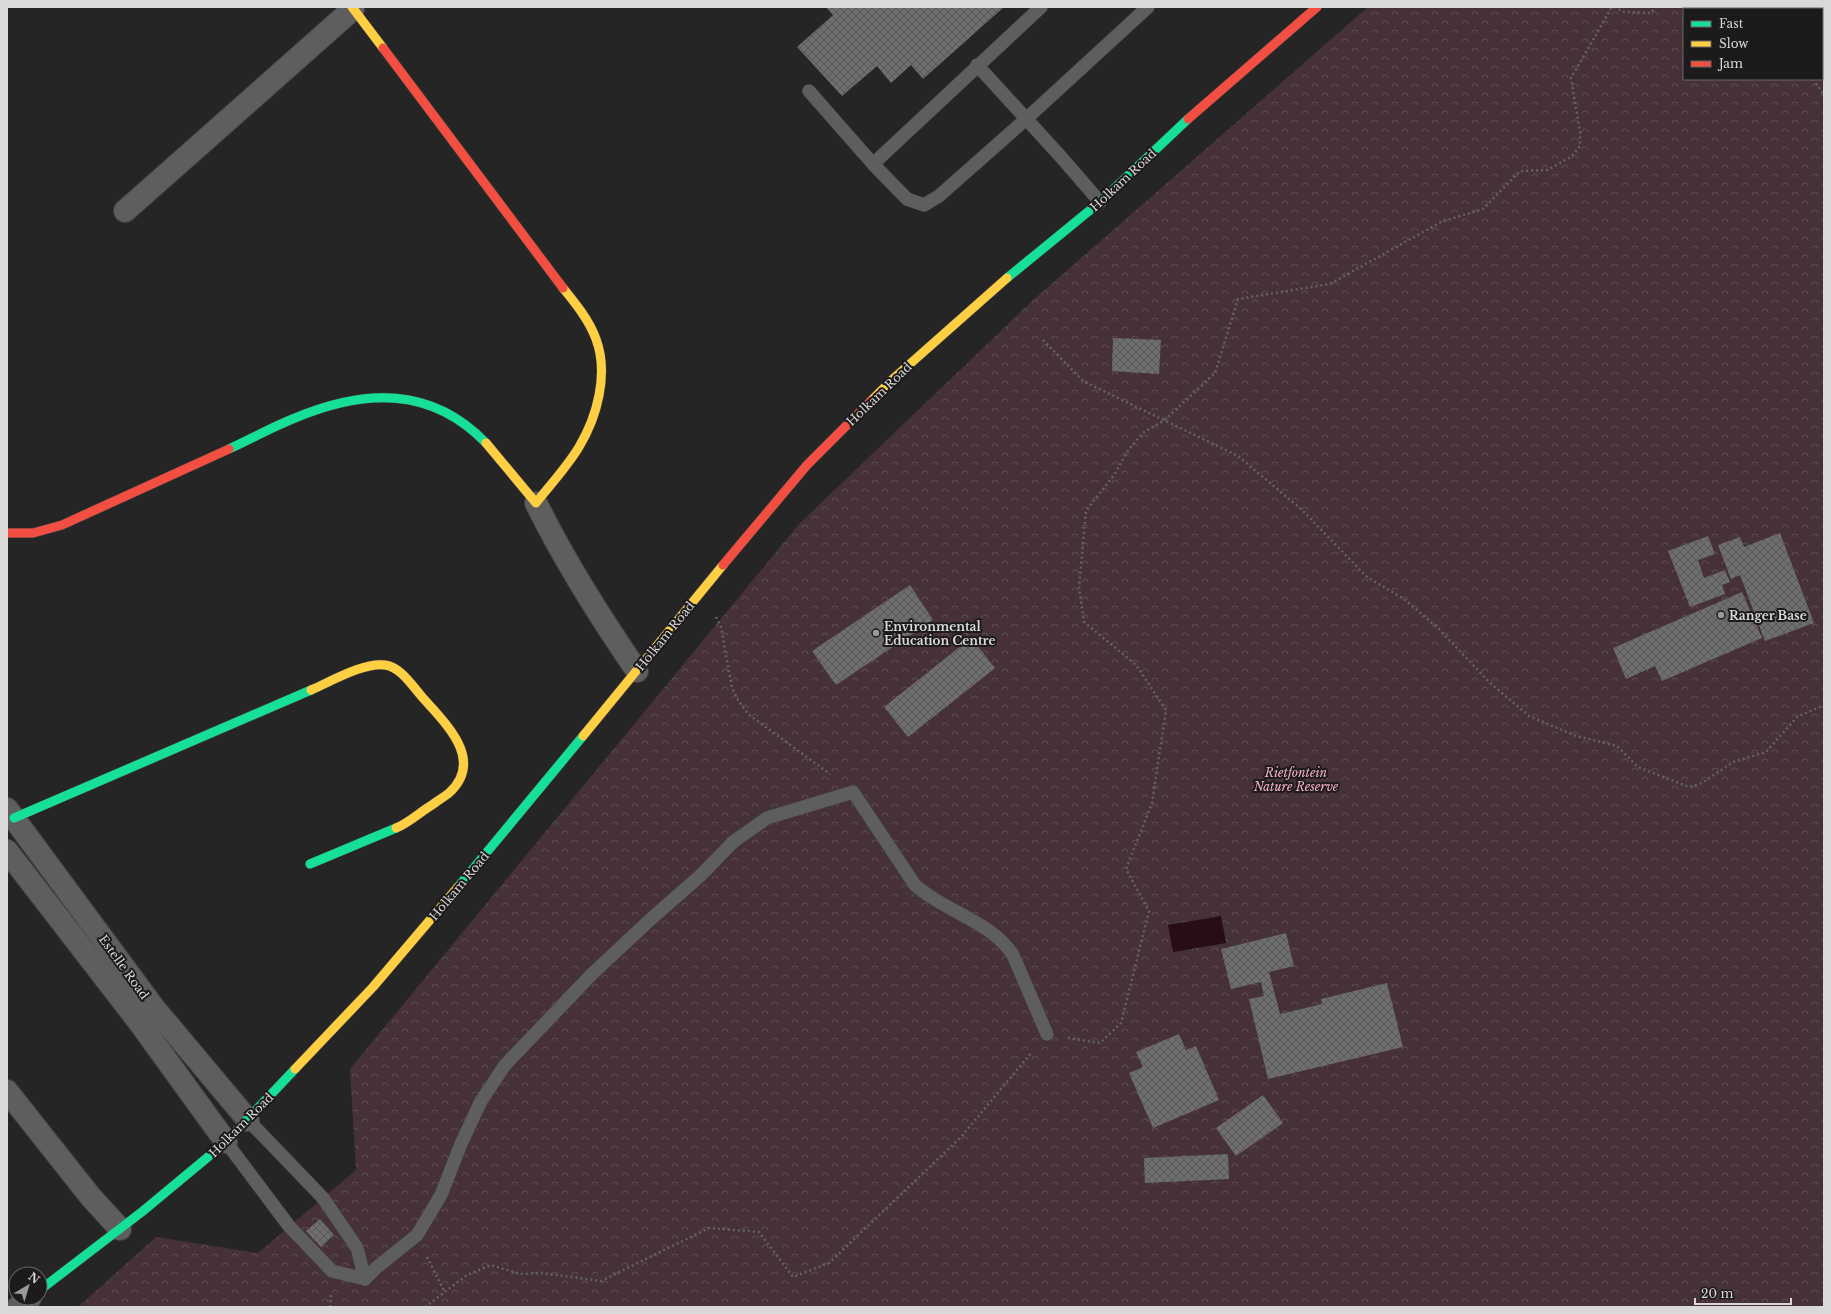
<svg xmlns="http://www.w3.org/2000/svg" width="1831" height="1314" viewBox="0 0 1831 1314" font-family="'Libre Baskerville',serif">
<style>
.park{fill:url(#park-crowns);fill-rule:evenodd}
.water{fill:#280c16}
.building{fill:url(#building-cross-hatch)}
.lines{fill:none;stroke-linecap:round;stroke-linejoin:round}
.lane-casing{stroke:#434242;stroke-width:14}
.street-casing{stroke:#434242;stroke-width:24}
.fast-casing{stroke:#434242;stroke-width:10}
.slow-casing{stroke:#434242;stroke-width:10}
.jam-casing{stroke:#434242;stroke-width:10}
.path{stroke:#646363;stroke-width:2.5;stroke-dasharray:2 3;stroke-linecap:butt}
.lane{stroke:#5f5e5e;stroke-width:13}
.street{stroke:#5f5e5e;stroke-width:22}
.fast{stroke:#16e098;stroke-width:9}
.slow{stroke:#ffcf43;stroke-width:9}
.jam{stroke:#f24e42;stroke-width:9}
.poi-dot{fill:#9b9999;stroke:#1d1a1b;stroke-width:1.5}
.labels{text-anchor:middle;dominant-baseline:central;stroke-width:4;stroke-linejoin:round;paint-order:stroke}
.street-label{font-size:12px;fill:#dad8d8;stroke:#1d1a1b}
.poi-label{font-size:12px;font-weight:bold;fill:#dad8d8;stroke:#1d1a1b;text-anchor:start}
.park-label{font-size:12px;font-style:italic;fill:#f8b2c5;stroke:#1d1a1b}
</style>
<defs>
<pattern id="park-crowns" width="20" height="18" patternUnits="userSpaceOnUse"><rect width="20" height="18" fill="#453136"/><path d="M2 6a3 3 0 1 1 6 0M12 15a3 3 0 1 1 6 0" fill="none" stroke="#5f4e52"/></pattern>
<pattern id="building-cross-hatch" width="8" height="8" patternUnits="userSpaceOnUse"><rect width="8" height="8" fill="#6f6e6e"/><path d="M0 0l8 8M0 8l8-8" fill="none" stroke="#5a5a5a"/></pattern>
</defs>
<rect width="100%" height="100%" fill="#262525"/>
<path class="park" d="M1368,7H1824V1307H78L156,1237L258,1253L356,1170L350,1069L799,524L1031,302ZM1684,9H1822V79H1684Z"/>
<polygon class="water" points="1221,916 1226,943 1173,952 1168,925"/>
<g class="building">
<polygon points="826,7 1004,7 923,79 911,65 891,83 877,66 842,96 797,47 833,15"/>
<polygon points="1113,338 1161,340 1159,374 1112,371"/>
<polygon points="1780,533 1814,623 1765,641 1740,575 1731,579 1718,545 1740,537 1744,547"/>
<polygon points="1708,536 1715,554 1698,560 1704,578 1725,570 1730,582 1722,585 1725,594 1690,607 1668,551"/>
<polygon points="910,585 933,620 836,685 812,651"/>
<polygon points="1742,592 1762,638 1662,681 1655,666 1626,679 1613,648"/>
<polygon points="971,638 995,668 908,737 884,707"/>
<polygon points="1286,933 1294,966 1269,972 1280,1014 1322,1004 1321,999 1387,983 1403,1047 1268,1079 1249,999 1264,996 1261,982 1231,989 1221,949"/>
<polygon points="1179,1034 1186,1050 1196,1046 1219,1100 1153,1128 1129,1073 1143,1067 1136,1052"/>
<polygon points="1263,1095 1283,1123 1236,1156 1216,1128"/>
<polygon points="1228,1154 1229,1179 1145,1183 1144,1158"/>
<polygon points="320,1219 334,1235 321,1247 306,1231"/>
</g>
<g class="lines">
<g class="lane-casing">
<g id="lane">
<polyline points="977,65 1061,157 1100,202"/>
<polyline points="809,91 873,164 907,199 924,205 939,196 1026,119 1148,7"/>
<polyline points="873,164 1041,7"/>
<polyline points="248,1120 323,1198 357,1248 365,1279"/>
<polyline points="226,1142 289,1226 332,1271 365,1279"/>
<path d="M365,1279L376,1268L417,1235L441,1195L461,1144L481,1101L505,1065L592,974L652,918L700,876L733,842L767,818L853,792L915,885C945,912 991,921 1013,955L1047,1034"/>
</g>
</g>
<g class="street-casing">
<g id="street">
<polyline points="125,211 353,9"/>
<path d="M536,503C565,562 600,617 637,671"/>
<polyline points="7,809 154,1008 248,1120"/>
<polyline points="7,851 139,1022 226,1142"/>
<polyline points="7,1091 90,1196 120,1229"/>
<polyline points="18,1307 30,1298"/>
</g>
</g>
<g class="fast-casing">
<g id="fast">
<polyline points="1007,278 1100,202 1188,119"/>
<path d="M229,449C251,439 272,427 295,418C364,389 431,386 486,443"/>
<polyline points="14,818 311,690"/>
<polyline points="310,864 396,828"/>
<polyline points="458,887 583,736"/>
<polyline points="40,1290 143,1211 226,1142 295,1069"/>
</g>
</g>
<g class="slow-casing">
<g id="slow">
<polyline points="352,7 383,48"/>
<polyline points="871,401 894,378 1007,278"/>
<path d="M486,443L536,503C550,485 567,467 579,447C597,417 609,374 596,339C589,320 576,304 563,288"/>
<path d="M311,690C330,682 364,662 385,665C401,667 413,687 423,698C446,724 485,760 449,793C444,797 437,801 432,805C420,812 409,823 396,828"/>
<polyline points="583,736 723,565"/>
<polyline points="295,1069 373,987 458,887"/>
</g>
</g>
<g class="jam-casing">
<g id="jam">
<polyline points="383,48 563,288"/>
<polyline points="1188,119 1317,7"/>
<polyline points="7,533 33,533 62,525 229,449"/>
<polyline points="723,565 807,465 871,401"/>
</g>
</g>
<g class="path">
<polyline points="1614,7 1624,12 1651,13 1656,7"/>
<polyline points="1776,7 1777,9"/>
<polyline points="1813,79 1824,95"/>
<polyline points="1043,340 1083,381 1238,456 1301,509 1367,577 1404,599 1439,629 1489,682 1529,716 1576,736 1617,746 1638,767 1689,787 1702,783 1733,762 1766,752 1797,717 1824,705"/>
<polyline points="716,617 721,627 732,688 738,700 748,714 830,774"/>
<polyline points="1068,1038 1100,1043 1121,1023 1149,911 1126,869 1152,803 1166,710 1136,665 1084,622 1079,587 1086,511 1114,475 1129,449 1144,432 1165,420 1215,373 1238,299 1330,284 1441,222 1483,209 1520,171 1548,170 1572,156 1580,146 1580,132 1571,78 1612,7"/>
<polyline points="427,1257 445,1293"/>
<polyline points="330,1307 331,1295"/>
<polyline points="425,1307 467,1275 491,1265 520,1274 542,1273 601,1281 709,1228 759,1232 793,1277 829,1263 961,1137 1032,1052"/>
</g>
<use href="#lane" class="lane"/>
<use href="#street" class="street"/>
<use href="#fast" class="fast"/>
<use href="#slow" class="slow"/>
<use href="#jam" class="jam"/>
</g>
<g class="poi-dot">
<circle cx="1721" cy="615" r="4"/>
<circle cx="876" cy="633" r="4"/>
</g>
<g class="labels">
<g class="street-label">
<text transform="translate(1123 180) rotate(-43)">Holkam Road</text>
<text transform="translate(879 394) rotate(-44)">Holkam Road</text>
<text transform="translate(665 636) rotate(-51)">Holkam Road</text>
<text transform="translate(459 886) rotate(-50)">Holkam Road</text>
<text transform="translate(124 967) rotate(54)">Estelle Road</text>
<text transform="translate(241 1125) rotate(-45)">Holkam Road</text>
</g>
<g class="poi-label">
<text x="1729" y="615">Ranger Base</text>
<text x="884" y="626">Environmental<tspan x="884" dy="14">Education Centre</tspan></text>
</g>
<g class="park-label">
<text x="1296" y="772">Rietfontein<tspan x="1296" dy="14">Nature Reserve</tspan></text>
</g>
</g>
<rect width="1831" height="1314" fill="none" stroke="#dad8d8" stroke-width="16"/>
<rect x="1683" y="8" width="140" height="72" fill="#1d1a1b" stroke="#696667"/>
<rect x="1691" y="21" width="20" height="6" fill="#16e098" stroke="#696667"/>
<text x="1719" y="28" font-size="12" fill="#dad8d8">Fast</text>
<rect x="1691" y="41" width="20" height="6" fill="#ffcf43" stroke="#696667"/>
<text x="1719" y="48" font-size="12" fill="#dad8d8">Slow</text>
<rect x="1691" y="61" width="20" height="6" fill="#f24e42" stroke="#696667"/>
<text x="1719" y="68" font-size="12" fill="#dad8d8">Jam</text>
<g transform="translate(28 1286) rotate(38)"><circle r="19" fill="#1d1a1b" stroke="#696667"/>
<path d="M0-3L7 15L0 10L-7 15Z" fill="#9b9999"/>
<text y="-6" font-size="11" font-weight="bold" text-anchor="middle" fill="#dad8d8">N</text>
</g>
<path d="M1695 1298v6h96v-6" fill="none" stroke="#dad8d8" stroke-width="2"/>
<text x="1701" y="1298" font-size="12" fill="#dad8d8" stroke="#1d1a1b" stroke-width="3" paint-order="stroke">20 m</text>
</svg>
